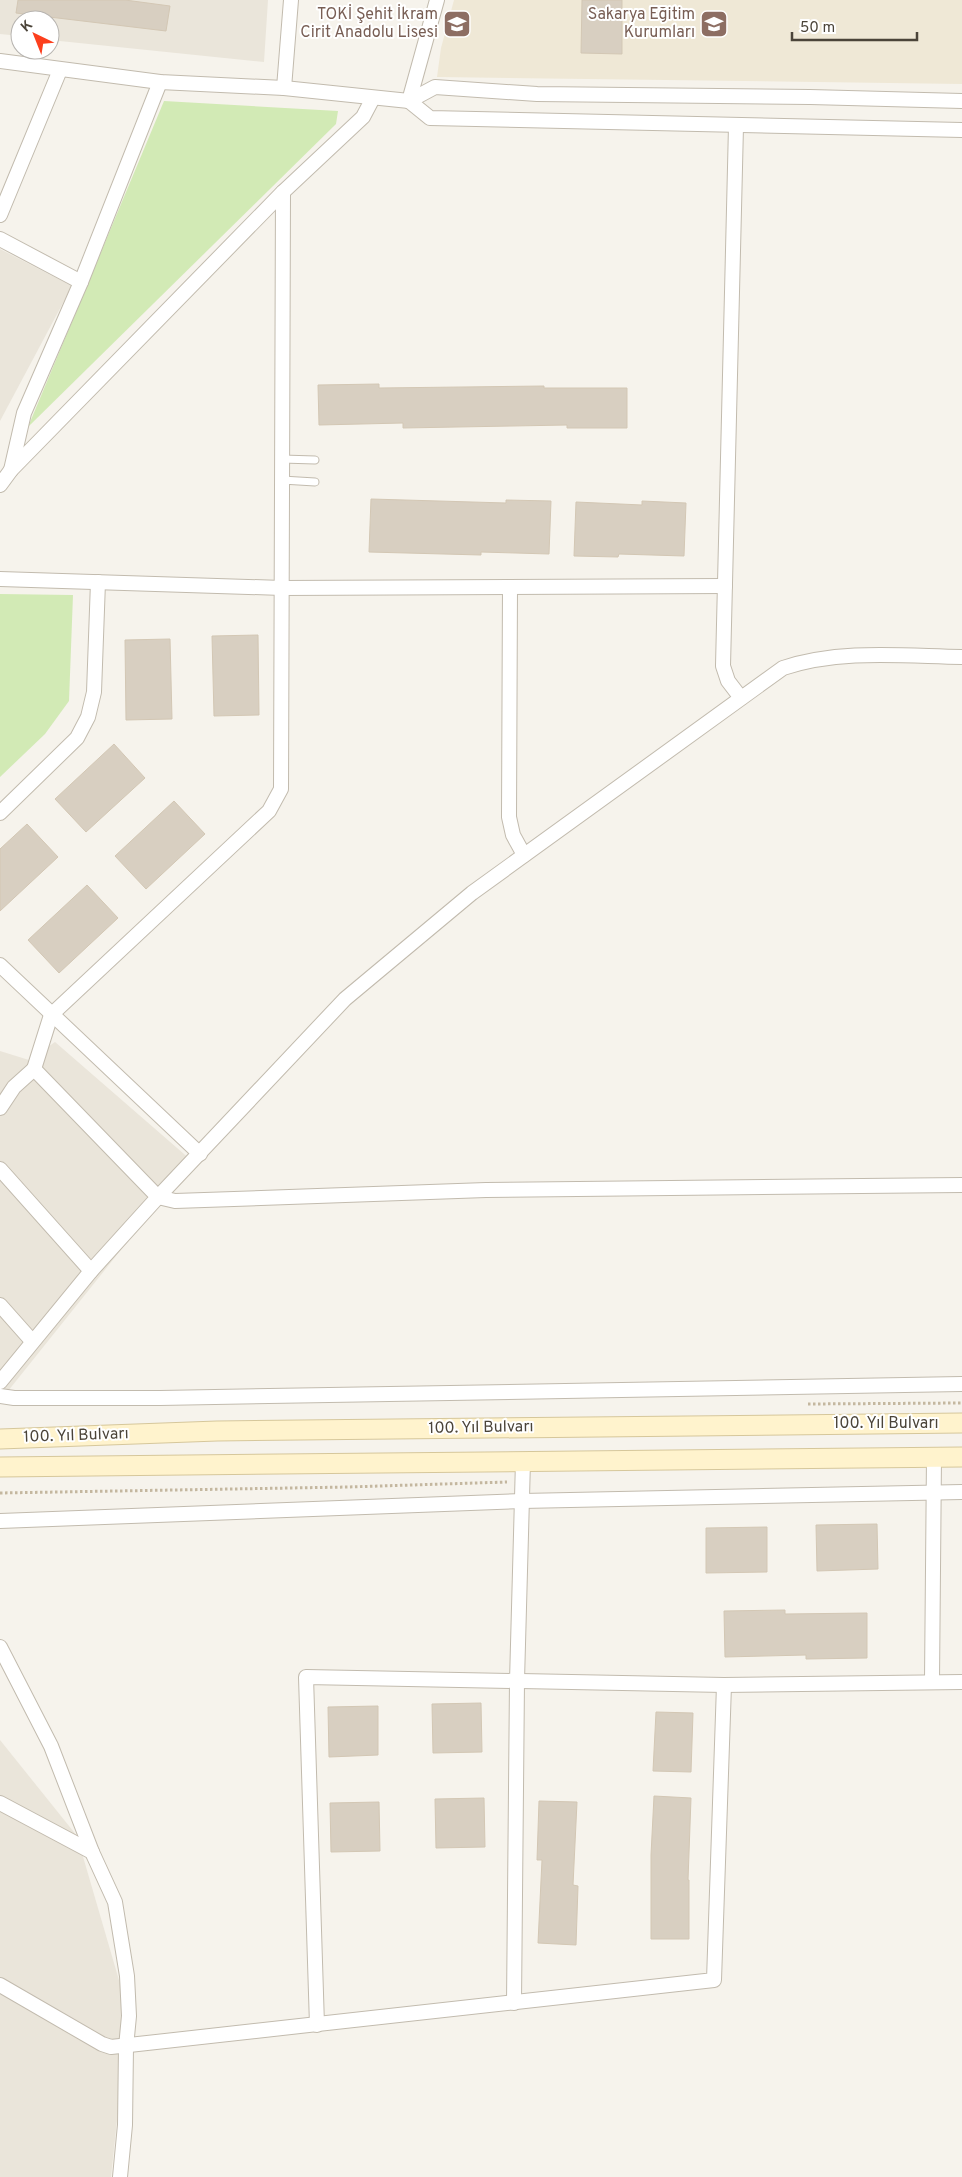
<svg xmlns="http://www.w3.org/2000/svg" width="962" height="2177" viewBox="0 0 962 2177" font-family="Overpass,sans-serif">
<style>
.residential{fill:#eae5da}
.education{fill:#efe8d6}
.green{fill:#d2eab5}
.building{fill:#d8cfc1;stroke:#d3c7b4}
.lines{fill:none;stroke-linecap:round;stroke-linejoin:round}
.service-casing{stroke:#c2bbae;stroke-width:9}
.minor-casing{stroke:#c2bbae;stroke-width:16}
.secondary-casing{stroke:#d6c79b;stroke-width:21}
.path{stroke:#c4b79f;stroke-width:3;stroke-dasharray:2.5 2.5;stroke-linecap:butt}
.service{stroke:#fff;stroke-width:7}
.minor{stroke:#fff;stroke-width:14}
.secondary{stroke:#fff3cd;stroke-width:19}
.labels{text-anchor:middle;dominant-baseline:central;stroke-width:4;stroke-linejoin:round;paint-order:stroke}
.education-label{font-size:16px;fill:#785e54;stroke:#fff;text-anchor:end}
.street-label{font-size:16px;fill:#4b4439;stroke:#fff}
</style>
<rect width="100%" height="100%" fill="#f6f3ec"/>
<g class="residential">
<polygon points="0,0 268,0 264,62 50,40 50,20 20,20 20,36 0,34"/>
<polygon points="0,249 72,286 0,421"/>
<polygon points="55,1042 192,1161 0,1401 0,1051 29,1060"/>
<polygon points="0,1740 77,1836 123,1994 123,2063 111,2177 0,2177"/>
</g>
<polygon class="education" points="454,0 962,0 962,84 437,77 441,48"/>
<g class="green">
<polygon points="164,101 338,111 336,124 28,427"/>
<polygon points="0,594 73,595 69,701 45,734 0,777"/>
</g>
<g class="building">
<polygon points="18,0 125,0 170,6 166,31 16,13"/>
<polygon points="582,0 622,0 622,54 581,53"/>
<polygon points="379,384 379,388 544,386 544,388 627,388 627,428 567,428 567,425 403,428 403,423 319,425 318,385"/>
<polygon points="371,499 506,503 506,500 551,501 549,554 481,552 481,555 369,552"/>
<polygon points="642,501 686,503 684,556 619,554 618,557 574,556 576,502 642,505"/>
<polygon points="258,635 259,715 214,716 212,636"/>
<polygon points="170,639 172,719 126,720 125,640"/>
<polygon points="114,744 145,778 86,832 55,799"/>
<polygon points="174,801 205,834 146,889 115,856"/>
<polygon points="27,824 58,857 0,911 0,849"/>
<polygon points="87,885 118,918 59,973 28,940"/>
<polygon points="877,1524 878,1569 817,1571 816,1525"/>
<polygon points="767,1527 767,1572 706,1573 706,1528"/>
<polygon points="785,1610 785,1614 867,1613 867,1658 806,1659 806,1655 725,1657 724,1611"/>
<polygon points="481,1703 482,1752 433,1753 432,1704"/>
<polygon points="378,1706 378,1755 329,1757 328,1707"/>
<polygon points="656,1712 693,1713 691,1772 653,1771"/>
<polygon points="654,1796 691,1798 688,1880 689,1880 689,1939 651,1939 651,1855"/>
<polygon points="484,1798 485,1847 436,1848 435,1799"/>
<polygon points="539,1801 577,1802 573,1885 578,1886 576,1945 538,1943 542,1860 537,1860"/>
<polygon points="379,1802 380,1851 331,1852 330,1803"/>
</g>
<g class="lines">
<g class="service-casing">
<g id="service">
<polyline points="282,459 315,460"/>
<polyline points="282,480 315,482"/>
</g>
</g>
<g class="minor-casing">
<g id="minor">
<polyline points="0,61 160,82 284,88 409,101 435,87 537,94 810,97 962,101"/>
<polyline points="284,88 291,0"/>
<polyline points="409,101 430,118 962,130"/>
<polyline points="409,101 437,0"/>
<polyline points="736,126 723,666 728,681 741,698"/>
<polyline points="0,215 60,70"/>
<polyline points="0,239 81,282"/>
<polyline points="11,470 24,413 81,282 160,82"/>
<polyline points="0,485 11,470 283,192 363,117 373,98"/>
<polyline points="0,579 282,588 725,586"/>
<polyline points="510,587 509,817 513,835 524,855"/>
<polyline points="0,813 77,738 88,717 94,692 98,582"/>
<polyline points="0,965 200,1154"/>
<polyline points="34,1069 51,1015 269,811 281,789 283,192"/>
<polyline points="0,1108 14,1087 34,1069 158,1197 91,1271 0,1382"/>
<polyline points="0,1169 91,1271"/>
<path d="M158,1197L345,999L472,893L783,668C841,649 902,656 962,657"/>
<polyline points="158,1197 175,1201 486,1190 962,1185"/>
<polyline points="0,1305 32,1341"/>
<polyline points="0,1396 14,1398 160,1398 962,1384"/>
<polyline points="0,1521 522,1501 962,1492"/>
<polyline points="0,1647 51,1746 92,1852"/>
<polyline points="932,1681 934,1457"/>
<polyline points="0,1803 92,1852 115,1902 127,1976 129,2016 126,2047 125,2125 120,2177"/>
<polyline points="0,1985 102,2044 111,2047 714,1980 724,1685"/>
<polyline points="514,2003 517,1681 523,1461"/>
<polyline points="317,2025 306,1677 724,1685 962,1682"/>
</g>
</g>
<g class="secondary-casing">
<g id="secondary">
<polyline points="0,1439 217,1431 962,1423"/>
<polyline points="0,1467 962,1457"/>
</g>
</g>
<g class="path">
<polyline points="808,1404 962,1403"/>
<polyline points="0,1493 348,1487 507,1482"/>
</g>
<use href="#service" class="service"/>
<use href="#minor" class="minor"/>
<use href="#secondary" class="secondary"/>
</g>
<defs>
<g id="school-square" transform="scale(1.4375)"><rect x="-9" y="-9" width="18" height="18" rx="4" fill="#8d6e63" stroke="#fff"/><path d="M0-5L7-2L0 1L-7-2ZM-4 1L0 2.5L4 1V4Q0 6-4 4Z" fill="#fff"/></g>
</defs>
<g fill-rule="evenodd">
<use href="#school-square" x="457" y="24"/>
<use href="#school-square" x="714" y="24"/>
</g>
<g class="labels">
<g class="education-label">
<text x="438" y="15">TOKİ Şehit İkram<tspan x="438" dy="18">Cirit Anadolu Lisesi</tspan></text>
<text x="695" y="15">Sakarya Eğitim<tspan x="695" dy="18">Kurumları</tspan></text>
</g>
<g class="street-label">
<text x="886" y="1424">100. Yıl Bulvarı</text>
<text transform="translate(481 1428) rotate(-1)">100. Yıl Bulvarı</text>
<text transform="translate(76 1436) rotate(-2)">100. Yıl Bulvarı</text>
</g>
</g>
<g transform="translate(35 35) rotate(317)"><circle r="24" fill="#ffffff" stroke="#b7b4b0"/>
<path d="M0-4L9 19L0 12L-9 19Z" fill="#fc3f1d"/>
<text y="-8" font-size="14" font-weight="bold" text-anchor="middle" fill="#4b4439">K</text>
</g>
<path d="M792 32v8h125v-8" fill="none" stroke="#4b4439" stroke-width="2.5"/>
<text x="800" y="32" font-size="15" fill="#4b4439" stroke="#ffffff" stroke-width="4" paint-order="stroke">50 m</text>
</svg>
